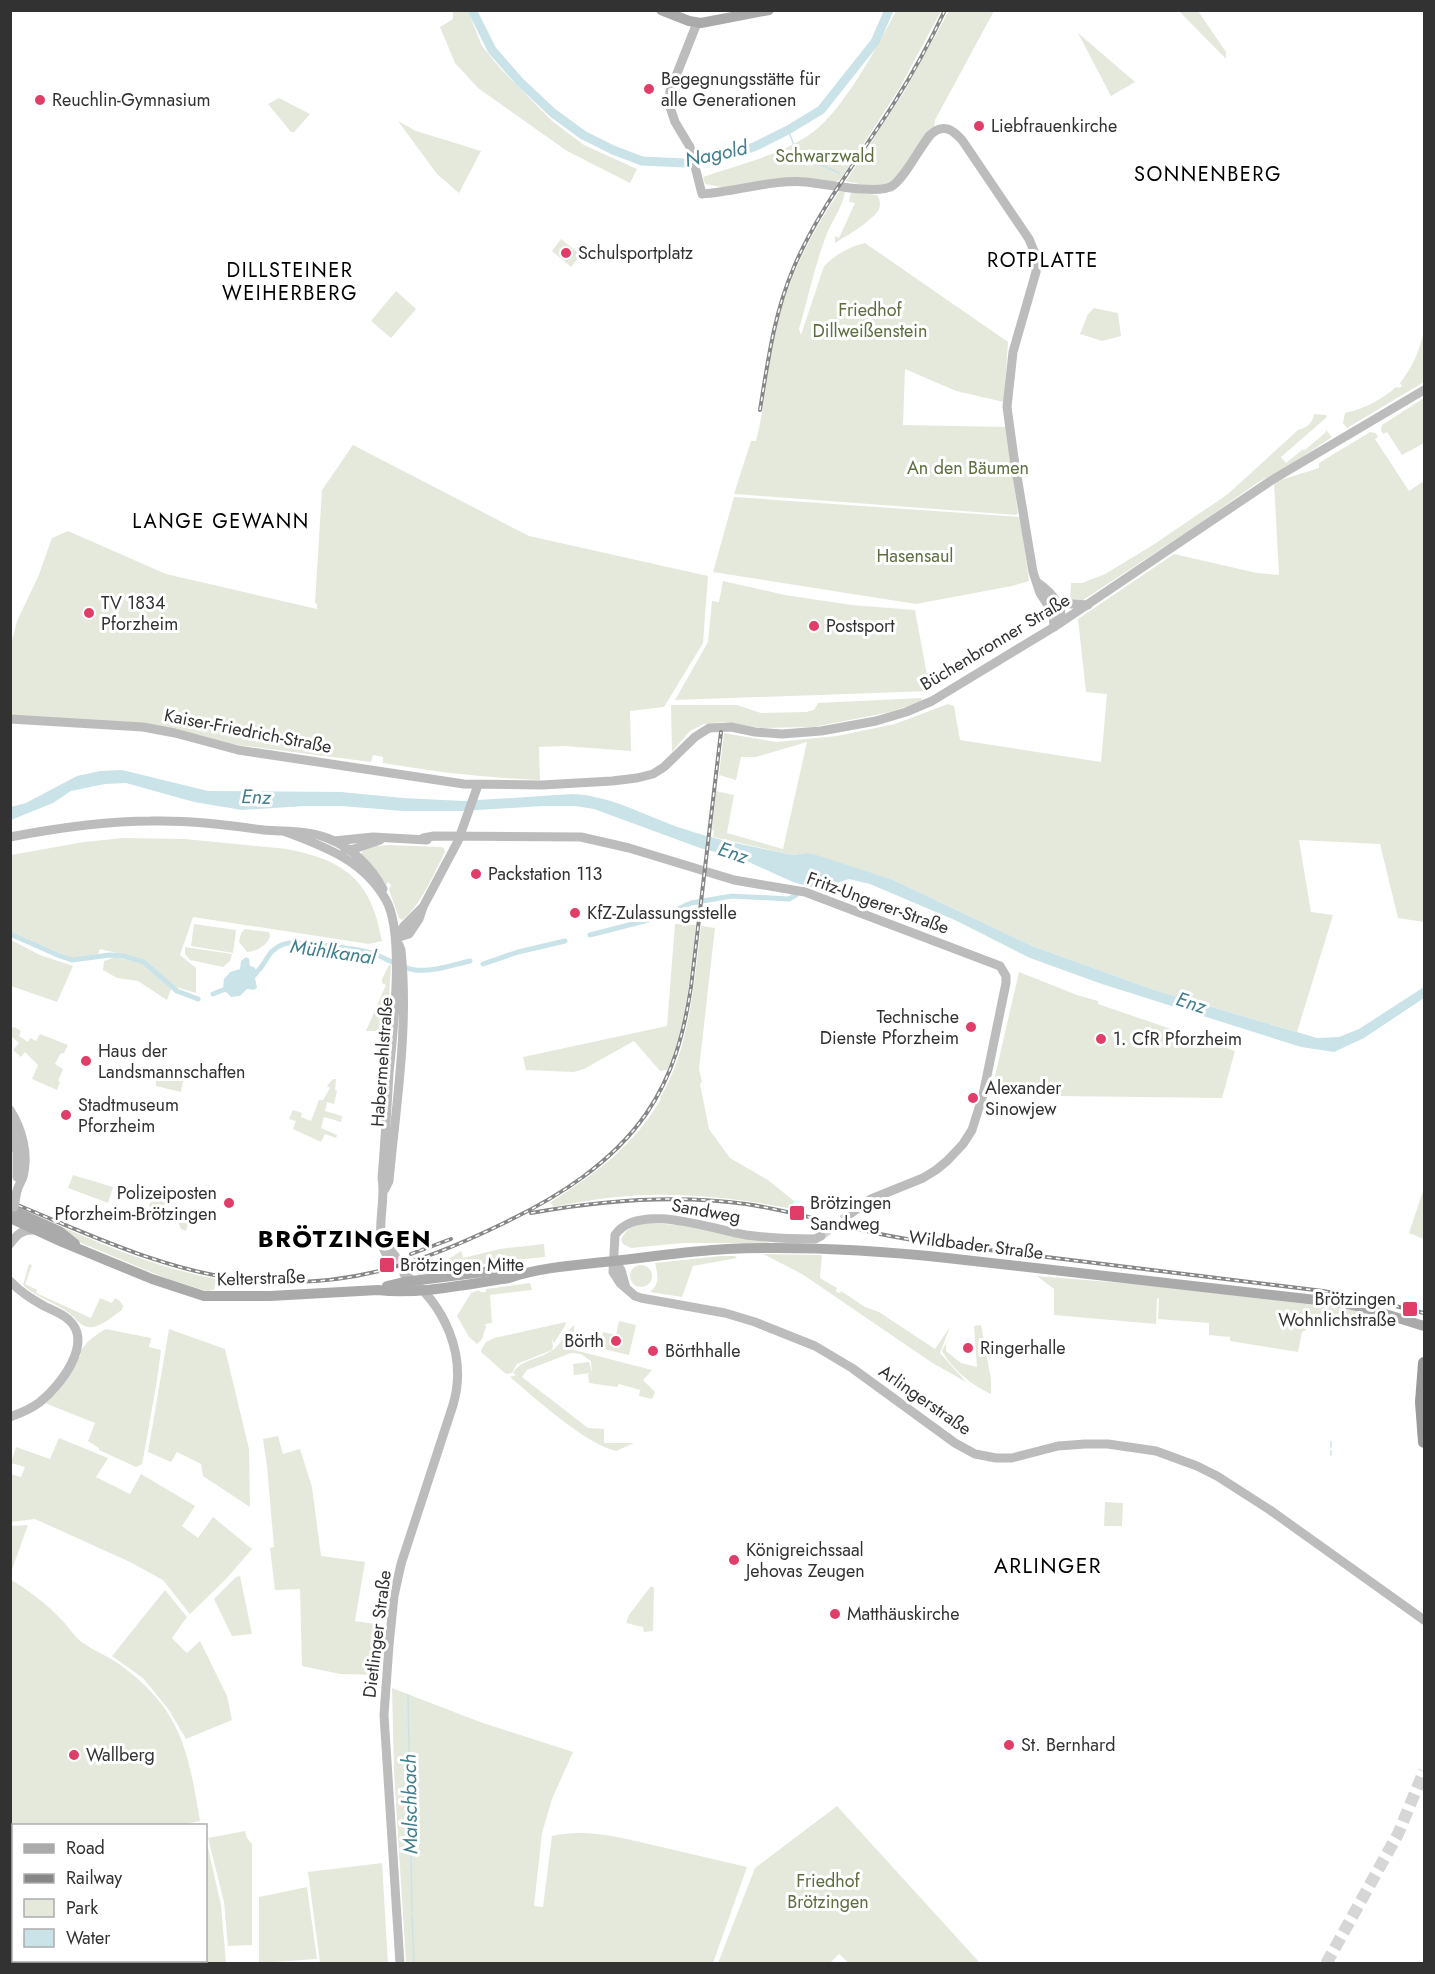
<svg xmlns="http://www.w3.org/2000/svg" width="1435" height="1974" viewBox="0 0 1435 1974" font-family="Jost,sans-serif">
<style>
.green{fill:#e5e9dc}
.water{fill:#c9e3e9}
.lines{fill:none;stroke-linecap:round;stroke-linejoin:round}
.stream{stroke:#c9e3e9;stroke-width:1.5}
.canal{stroke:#c9e3e9;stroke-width:5}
.river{stroke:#c9e3e9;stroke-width:9}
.secondary-tunnel{stroke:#d6d6d6;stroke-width:9;stroke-dasharray:9 4.5;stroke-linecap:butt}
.highway-tunnel{stroke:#d6d6d6;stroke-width:12;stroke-dasharray:12 6;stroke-linecap:butt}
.secondary{stroke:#bcbcbc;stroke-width:9}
.primary{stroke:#aaa;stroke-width:10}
.highway{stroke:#999;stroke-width:12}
.rail-casing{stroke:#878787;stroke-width:4}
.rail{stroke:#fff;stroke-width:1.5;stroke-dasharray:4.5;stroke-linecap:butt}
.secondary-bridge{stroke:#bcbcbc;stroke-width:9}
.poi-dot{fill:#e13d69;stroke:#fff;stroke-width:2}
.labels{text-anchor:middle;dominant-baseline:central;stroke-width:6;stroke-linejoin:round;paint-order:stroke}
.poi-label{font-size:18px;fill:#323232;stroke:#fff;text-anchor:start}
.park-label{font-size:18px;fill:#5e6e40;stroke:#fff}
.street-label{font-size:18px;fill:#323232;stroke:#fff}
.water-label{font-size:20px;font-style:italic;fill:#3f7e8d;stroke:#fff}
.neighbourhood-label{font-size:20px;letter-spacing:1.5px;fill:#000;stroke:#fff}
.quarter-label{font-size:21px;letter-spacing:1.5px;fill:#000;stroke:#fff}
.district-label{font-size:24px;font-weight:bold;letter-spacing:1.5px;fill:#000;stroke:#fff}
</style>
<rect width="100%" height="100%" fill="#fff"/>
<g class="green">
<polygon points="453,11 468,11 482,46 500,68 552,121 584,145 637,169 630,183 567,151 478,88 455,63 440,27 453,19"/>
<path d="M896,11H941L899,89L840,180L831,183L727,188L705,184L703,177C740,164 782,155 813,132C844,109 878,45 896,11Z"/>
<polygon points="949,11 994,11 935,120 934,138 893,192 846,181 904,92"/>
<polygon points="1179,11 1198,11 1226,52 1226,59"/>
<polygon points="1078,33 1135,82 1111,96"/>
<polygon points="279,98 310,114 294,132 291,132 268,104"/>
<polygon points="398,121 416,131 481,151 459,193 437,174"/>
<path d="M839,192H845C842,209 830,223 825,239C814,268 808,299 799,329L801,335L824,266C834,256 850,246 865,243L1008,342L1004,402L956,391L905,369L903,425L1006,427L1018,513L1016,515L734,494L751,441H756C765,406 767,371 774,337C785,284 809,236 839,192Z"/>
<path d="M851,192L877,195C880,199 881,204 879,209C874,220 845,237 835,243V236L839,238L855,203L849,202Z"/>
<polygon points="561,239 581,255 571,267 552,251"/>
<polygon points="396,291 416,309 391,338 371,321"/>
<polygon points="1094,308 1118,313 1121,336 1102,341 1080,334 1088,314"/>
<path d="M1424,329V382L1347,428L1343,423L1345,413C1366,408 1381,400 1396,387L1399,388L1402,386L1400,383C1413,366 1420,351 1424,329Z"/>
<polygon points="1424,398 1424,443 1402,455 1387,432 1383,434 1381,430 1382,425"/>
<path d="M1314,414L1326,415L1327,417L1281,457L1286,463L1302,450H1305L1325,433L1326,430L1332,437L1290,465L1257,483L1193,528L1080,602H1070L1071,583H1082L1105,574L1153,545L1228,494L1298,430C1306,428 1313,423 1314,414Z"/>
<polygon points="1370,432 1376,433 1378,437 1375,439 1409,491 1424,481 1424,922 1398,918 1380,844 1299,840 1311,912 1333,915 1297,1032 1154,990 1032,946 891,879 806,853 793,855 713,837 714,830 712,830 716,791 734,795 727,833 783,849 807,742 756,757 741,757 736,780 719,775 724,733 776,742 837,736 895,724 948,704 954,706 960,740 1101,762 1107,694 1086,692 1078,619 1174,554 1257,573 1279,575 1274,482 1319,468 1319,463"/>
<path d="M353,445L529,536L708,576L703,643L664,707L630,711L631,751L563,746L539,747L540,780C487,778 435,772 383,763V757L373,755L371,762L223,743L174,730L11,716V644L17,621L38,577L52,538L68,531L166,574L317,609V604L315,603L322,490Z"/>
<polygon points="734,497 1020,517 1029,581 1012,586 916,604 713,572"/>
<polygon points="723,581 785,595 852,605 915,610 930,691 675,700 708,642 712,601 719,602"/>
<polygon points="921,698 922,701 890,712 814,727 762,728 724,722 704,724 690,731 672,752 671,705 737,705 761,713 806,712 814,710 818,703"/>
<path d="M123,838L185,839L287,849C346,861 371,880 382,941L369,944L193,917L180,955L196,968V993L176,987L146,960L100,949L98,954L71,958L11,932V855L84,842Z"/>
<path d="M389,845L441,847L444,848L445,852C434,873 421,906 402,920L399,918L389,890L391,885L388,882L386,885L361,854L363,851L376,846Z"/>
<polygon points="194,924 236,930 233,953 191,946"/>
<path d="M675,924L696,925C690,973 687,1025 667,1070L660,1071L634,1041L584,1069L574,1072L526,1070L523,1057L667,1026Z"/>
<path d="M701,926L715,928L699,1069L702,1082L700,1084L709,1129L730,1158L768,1180L794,1201L793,1209C736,1198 676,1191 617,1197C596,1199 574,1203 553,1207L551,1202C596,1173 633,1147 661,1099L660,1098C690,1047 694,984 701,926Z"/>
<path d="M245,929L269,932L270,936C268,945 256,952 247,952L239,942L241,933Z"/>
<polygon points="11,940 40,955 73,966 57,1002 11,986"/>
<polygon points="185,947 232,954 230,961 223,967 190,960 185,954"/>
<polygon points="115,957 143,964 171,989 167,1000 138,981 117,978 103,970 104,961"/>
<polygon points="389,965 391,966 387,1028 380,1031 366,1031 386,985 382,983 382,979"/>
<polygon points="1019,972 1077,995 1098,1001 1098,1004 1235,1051 1222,1098 1059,1096 1000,1087 995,1076"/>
<polygon points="14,1027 21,1031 19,1036 28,1042 30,1038 36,1041 40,1034 68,1045 64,1053 60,1054 55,1064 63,1069 58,1081 60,1082 57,1090 32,1079 38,1065 25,1052 21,1057 13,1050 19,1043 11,1036 11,1029"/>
<polygon points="143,1069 180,1077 180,1080 183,1081 181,1092 156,1086 156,1080 142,1077"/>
<polygon points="333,1079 336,1079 335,1090 337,1091 334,1104 327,1102 325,1111 342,1116 341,1122 324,1117 321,1128 337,1135 336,1138 325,1134 321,1142 293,1129 296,1121 289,1119 293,1110 302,1113 301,1117 311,1121 319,1100 323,1100 330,1088 327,1086"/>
<polygon points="73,1175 113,1187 108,1203 68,1188"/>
<polygon points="1424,1188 1424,1239 1409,1233"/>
<polygon points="151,1192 167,1196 163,1209 180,1214 182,1218 189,1221 186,1231 181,1229 178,1222 174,1221 172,1217 168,1217 165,1218 160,1212 152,1213 153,1209 149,1206 151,1201 148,1200"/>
<path d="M651,1223L690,1226L771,1243H683L631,1248L623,1244L621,1240C626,1227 637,1224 651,1223Z"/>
<path d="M60,1226C110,1248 162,1269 217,1279L214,1290L207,1291L165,1278L79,1242Z"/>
<polygon points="544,1244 545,1257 503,1261 419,1275 413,1270 447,1260 461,1251 463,1258 500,1249"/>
<polygon points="763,1254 822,1255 820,1278 837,1288 836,1291 839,1293 841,1291 865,1307 879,1312 935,1349 950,1327 940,1353 966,1382 931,1362 802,1274"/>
<path d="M721,1256H735L737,1258L693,1266L682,1297L650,1292C661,1283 657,1273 655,1263Z"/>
<path d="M29,1264L32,1265L25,1284L37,1290L36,1293L91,1318L100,1298L112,1303L115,1298L120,1301L123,1306L122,1310C112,1316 100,1329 88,1327C80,1326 75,1317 69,1313C54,1302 37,1298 23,1285Z"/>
<circle cx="641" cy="1276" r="11"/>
<polygon points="1037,1276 1146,1285 1372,1312 1367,1317 1355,1319 1341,1325 1309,1318 1306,1330 1302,1332 1298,1352 1230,1341 1230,1337 1209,1335 1209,1323 1158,1319 1159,1298 1157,1299 1156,1324 1054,1315 1054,1289"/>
<polygon points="530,1283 532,1290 490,1295 492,1323 485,1324 486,1327 482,1339 477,1344 469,1337 457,1316 471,1293 479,1290 480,1292 486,1292 486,1289"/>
<polygon points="619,1321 636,1325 629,1355 599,1348 603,1332 616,1335"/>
<polygon points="566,1322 565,1326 554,1343 552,1339 553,1346 552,1350 517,1364 512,1373 506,1374 481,1352 481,1350 486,1342 494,1338"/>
<path d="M574,1325V1350L652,1370L643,1380L655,1392L652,1399L639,1396L640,1390L619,1384L617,1387L589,1383L588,1374L590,1373L574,1375L573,1364L589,1362L592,1373L591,1361L581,1354L571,1353L527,1370L522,1377L588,1428L604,1429V1443H634L616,1451C585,1444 535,1398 510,1377L516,1375L513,1373C521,1359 538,1360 551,1351C561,1345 566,1332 574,1325Z"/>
<path d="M981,1325L991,1379V1394C973,1386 952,1369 942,1351L954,1328L946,1344V1351L961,1363L977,1367L974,1326Z"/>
<path d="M106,1329L151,1338L149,1347L161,1350L157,1380L144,1454L142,1464L136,1467L99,1450V1448L88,1441L95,1423L45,1403L81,1355L79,1354C84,1343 95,1335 106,1329Z"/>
<polygon points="169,1329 225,1349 249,1449 250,1507 203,1476 201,1464 177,1452 171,1462 148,1452"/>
<polygon points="278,1436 283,1454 300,1449 312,1487 321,1556 365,1562 355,1621 383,1625 380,1675 340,1674 302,1666 300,1589 275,1590 270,1548 274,1547 267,1466 263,1439"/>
<polygon points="59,1438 108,1458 96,1477 130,1494 141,1474 195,1506 182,1526 198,1538 213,1517 252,1549 226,1579 190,1614 163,1580 130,1562 35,1519 11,1522 11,1474 21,1477 25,1467 11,1463 16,1447 50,1459"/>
<polygon points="1105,1502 1123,1503 1122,1526 1104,1526"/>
<polygon points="28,1525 11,1572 11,1526"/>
<polygon points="240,1576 252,1634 232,1636 214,1599 236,1577"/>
<path d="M11,1580C27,1589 45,1603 58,1616C67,1624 73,1636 83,1643C94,1651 108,1656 119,1664C181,1709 188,1749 200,1821L177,1826H14L13,1844L11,1843Z"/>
<polygon points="651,1586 654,1588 653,1631 644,1632 643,1627 626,1623 629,1615"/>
<polygon points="165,1590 187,1617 172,1638 187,1653 200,1641 227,1696 232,1720 186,1739 169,1710 143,1678 112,1656"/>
<path d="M392,1688L480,1722L573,1752L552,1799L542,1833L534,1906L543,1907L552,1836C588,1828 622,1838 657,1846C687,1853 717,1860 747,1867L713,1963H406L394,1772Z"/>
<polygon points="837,1806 980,1963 849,1963 839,1954 830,1963 718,1963 755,1868"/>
<polygon points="245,1831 247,1838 252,1844 252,1945 228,1946 224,1902 208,1838"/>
<polygon points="206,1839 221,1905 226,1963 208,1963 206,1957"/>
<polygon points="382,1863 388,1963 320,1963 308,1872"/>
<polygon points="307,1887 317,1959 259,1963 259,1897"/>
</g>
<g class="water">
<path d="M122,770L208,791L341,792L403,798L463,801L573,794C613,796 647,817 684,829C719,841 757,847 793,855L806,853L813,854L891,879L1032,946L1154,990L1317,1038L1339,1037L1359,1029L1424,987V998L1364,1038L1334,1052L1301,1047L1102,984L1030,958L957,921L870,884L849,879L818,889L793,882L742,859L700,848L594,809L575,806H543L461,811H404L341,806H305L242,810L194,802L126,783L105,784L71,791L53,803L11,820V807L26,803L77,776L100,771Z"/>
<polygon points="246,957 249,959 250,966 254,967 259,974 255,978 257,988 254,990 247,989 240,996 231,997 223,989 224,979 230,972 240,969 241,961"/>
</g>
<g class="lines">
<g class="stream">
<polyline points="788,130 795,147"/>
<polyline points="797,154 839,173"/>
<polyline points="1331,1442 1331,1447"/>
<polyline points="1331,1451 1331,1455"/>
<polyline points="408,1695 412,1912"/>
<polyline points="412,1915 414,1964"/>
</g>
<g class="canal">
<polyline points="665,915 691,903 732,896 789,899 796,895"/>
<polyline points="10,934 60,956 72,960 110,955 123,956 144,962 177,991 198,999"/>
<polyline points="590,935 652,919"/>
<polyline points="483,964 518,952 565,941"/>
<path d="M252,975C267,968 264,951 284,944C295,940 358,949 372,953C386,958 400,968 415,970C432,972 453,965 470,961"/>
<polyline points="213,994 228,988"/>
</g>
<polyline class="river" points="472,10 492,50 520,82 553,113 583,135 613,150 642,161 685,163 722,156 754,147 788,130 821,110 875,42 889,10"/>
<g class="secondary-tunnel">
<polyline points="821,1236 847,1216"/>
<polyline points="395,1256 411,1272"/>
</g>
<polyline class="highway-tunnel" points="1326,1964 1398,1834 1424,1771"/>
<g class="secondary">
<path d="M697,23L670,91L669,104L675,122L690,147L702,194C736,192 773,179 806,182C825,184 878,195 892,186C904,179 920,147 930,135C943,123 952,129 962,140L1029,239L1036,256V272L1013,352L1007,407L1014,458L1033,572L1040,593L1053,613L1054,627"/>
<path d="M1038,583C1051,592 1063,605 1061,622"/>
<polyline points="1057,603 1088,605"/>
<polyline points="10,719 143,727 175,733 238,750 464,784 542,785 612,781 637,778 653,774 664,767 695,737 709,728 731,727 755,732 782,734 821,731 876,721 906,712 932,701 1054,627 1272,480 1424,390"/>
<path d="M286,832C326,847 364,861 386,900C405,933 393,1033 389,1073C387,1108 385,1143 382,1178C387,1202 372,1239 389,1258"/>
<path d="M10,837C57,828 103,821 151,821C189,820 227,825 264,830C285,832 307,830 327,838C351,847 371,866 383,889"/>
<polyline points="423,838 434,836 581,837 629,848 734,880 805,892 1000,966 1006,976 1006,983 983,1095 972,1130 963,1144 947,1161 936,1170 923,1178 871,1199 847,1216"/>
<polyline points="334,841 373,837 427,840"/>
<polyline points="345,850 354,849 380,840"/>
<polyline points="396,938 409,934 419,919 423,907 458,841 478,785"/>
<polyline points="396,938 404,926 422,908"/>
<path d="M10,1110C22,1129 29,1154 23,1177C21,1182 18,1186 17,1191"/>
<polyline points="10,1127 17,1152 17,1177"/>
<path d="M385,1189L389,1181C396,1105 409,1027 401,950L399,945"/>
<path d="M821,1236L815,1239C792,1239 769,1238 746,1235C714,1230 638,1201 615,1235L613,1272L620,1283L635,1296L641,1298L725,1313L755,1322L815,1346L852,1368L955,1443L975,1454L996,1458H1012L1058,1446L1085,1444H1108L1156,1451L1197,1466L1217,1476L1270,1510L1424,1620"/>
<polyline points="383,1240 395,1256"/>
<path d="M10,1244C17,1234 23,1229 35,1230"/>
<polyline points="615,1261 621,1270 626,1288"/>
<path d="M10,1281C20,1292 32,1299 44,1306C52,1310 62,1313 69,1320C94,1343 60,1386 40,1402C31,1409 21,1413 10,1417"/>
<path d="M400,1964L384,1715L389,1645L394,1596L401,1564L453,1405C468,1355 444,1303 404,1274"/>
</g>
<g class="primary">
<polyline points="661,10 689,21 701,23 769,10"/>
<polyline points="10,1209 59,1231 75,1244"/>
<path d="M10,1218L62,1242L152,1279L204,1296H270L378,1290C419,1295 468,1284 509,1278C541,1267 579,1265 613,1261C651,1257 689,1251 727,1249C800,1246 874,1250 947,1258L1343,1303L1369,1309L1424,1326"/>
<polyline points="387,1286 404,1282 507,1269 521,1274"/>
</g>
<polyline class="highway" points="1424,1363 1421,1402 1424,1442"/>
<g class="rail-casing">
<g id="rail">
<path d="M760,410C768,361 774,313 794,267C819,208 860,157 894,103C913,73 930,42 945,10"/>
<path d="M10,1202C87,1233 163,1271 246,1280C343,1290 418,1265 504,1223C558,1197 611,1164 646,1114C673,1075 684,1033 691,987L721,732"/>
<path d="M531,1213C603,1200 674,1194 746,1204C793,1211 839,1226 885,1235C903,1239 922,1241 940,1244L1323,1291L1375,1301L1424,1313"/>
<polyline points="411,1254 451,1239"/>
</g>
</g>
<use href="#rail" class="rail"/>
<polyline class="secondary-bridge" points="14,1207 17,1191"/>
</g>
<g class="poi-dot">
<circle cx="649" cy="89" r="6"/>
<circle cx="40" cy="100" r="6"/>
<circle cx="979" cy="126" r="6"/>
<circle cx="566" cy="253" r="6"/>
<circle cx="89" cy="613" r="6"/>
<circle cx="814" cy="626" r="6"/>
<circle cx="476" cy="874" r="6"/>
<circle cx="575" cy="913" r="6"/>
<circle cx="971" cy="1027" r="6"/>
<circle cx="1101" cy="1039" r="6"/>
<circle cx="86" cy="1061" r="6"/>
<circle cx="973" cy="1098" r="6"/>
<circle cx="66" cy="1115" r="6"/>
<circle cx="229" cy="1203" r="6"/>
<rect x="789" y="1205" width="16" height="16" rx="3"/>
<rect x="379" y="1257" width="16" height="16" rx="3"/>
<rect x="1402" y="1301" width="16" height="16" rx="3"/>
<circle cx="616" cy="1341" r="6"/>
<circle cx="968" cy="1348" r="6"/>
<circle cx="653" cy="1351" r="6"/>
<circle cx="734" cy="1560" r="6"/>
<circle cx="835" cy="1614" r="6"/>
<circle cx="1009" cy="1745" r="6"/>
<circle cx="74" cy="1755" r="6"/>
</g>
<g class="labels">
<g class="poi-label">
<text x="661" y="79">Begegnungsstätte für<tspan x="661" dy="21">alle Generationen</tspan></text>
<text x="52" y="100">Reuchlin-Gymnasium</text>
<text x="991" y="126">Liebfrauenkirche</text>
<text x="578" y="253">Schulsportplatz</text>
<text x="101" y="603">TV 1834<tspan x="101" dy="21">Pforzheim</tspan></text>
<text x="826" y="626">Postsport</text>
<text x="488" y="874">Packstation 113</text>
<text x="587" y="913">KfZ-Zulassungsstelle</text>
<text x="959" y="1017" text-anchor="end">Technische<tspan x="959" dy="21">Dienste Pforzheim</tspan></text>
<text x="1113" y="1039">1. CfR Pforzheim</text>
<text x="98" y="1051">Haus der<tspan x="98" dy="21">Landsmannschaften</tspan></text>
<text x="985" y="1088">Alexander<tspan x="985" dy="21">Sinowjew</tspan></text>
<text x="78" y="1105">Stadtmuseum<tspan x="78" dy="21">Pforzheim</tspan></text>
<text x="217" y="1193" text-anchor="end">Polizeiposten<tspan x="217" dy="21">Pforzheim-Brötzingen</tspan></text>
<text x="810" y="1203">Brötzingen<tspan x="810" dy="21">Sandweg</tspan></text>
<text x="400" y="1265">Brötzingen Mitte</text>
<text x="1396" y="1299" text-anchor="end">Brötzingen<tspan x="1396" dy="21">Wohnlichstraße</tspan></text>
<text x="604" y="1341" text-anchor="end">Börth</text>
<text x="980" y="1348">Ringerhalle</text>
<text x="665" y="1351">Börthhalle</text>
<text x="746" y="1550">Königreichssaal<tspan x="746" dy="21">Jehovas Zeugen</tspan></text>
<text x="847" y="1614">Matthäuskirche</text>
<text x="1021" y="1745">St. Bernhard</text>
<text x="86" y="1755">Wallberg</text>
</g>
<g class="park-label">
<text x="825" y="156">Schwarzwald</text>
<text x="870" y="310">Friedhof<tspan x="870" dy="21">Dillweißenstein</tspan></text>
<text x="968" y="468">An den Bäumen</text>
<text x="915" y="556">Hasensaul</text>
<text x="828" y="1881">Friedhof<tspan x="828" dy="21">Brötzingen</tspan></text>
</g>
<g class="street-label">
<text transform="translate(995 642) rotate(-31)">Büchenbronner Straße</text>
<text transform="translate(248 731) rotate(11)">Kaiser-Friedrich-Straße</text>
<text transform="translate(878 903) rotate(20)">Fritz-Ungerer-Straße</text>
<text transform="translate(382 1062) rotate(-86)">Habermehlstraße</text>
<text transform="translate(706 1211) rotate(10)">Sandweg</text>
<text transform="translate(976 1245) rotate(7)">Wildbader Straße</text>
<text transform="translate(261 1278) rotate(-2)">Kelterstraße</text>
<text transform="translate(925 1400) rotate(35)">Arlingerstraße</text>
<text transform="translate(377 1634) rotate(-83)">Dietlinger Straße</text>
</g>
<g class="water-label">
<text transform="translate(716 154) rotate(-12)">Nagold</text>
<text transform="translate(256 797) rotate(2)">Enz</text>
<text transform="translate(733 853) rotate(19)">Enz</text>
<text transform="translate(333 952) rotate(8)">Mühlkanal</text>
<text transform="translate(1191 1003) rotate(18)">Enz</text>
<text transform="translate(410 1804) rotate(-91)">Malschbach</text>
</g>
<g class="neighbourhood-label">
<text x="1208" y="174">SONNENBERG</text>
<text x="1043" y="260">ROTPLATTE</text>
<text x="290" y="270">DILLSTEINER<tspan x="290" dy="23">WEIHERBERG</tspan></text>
<text x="221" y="521">LANGE GEWANN</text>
</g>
<g class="quarter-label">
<text x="1048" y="1566">ARLINGER</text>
</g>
<g class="district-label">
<text x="345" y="1238">BRÖTZINGEN</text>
</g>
</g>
<rect width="1435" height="1974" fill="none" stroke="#323232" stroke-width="24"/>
<rect x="12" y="1824" width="195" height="138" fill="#ffffff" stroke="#adadad" stroke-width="1.5"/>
<rect x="24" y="1844" width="30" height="9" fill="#aaaaaa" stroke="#adadad" stroke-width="1.5"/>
<text x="66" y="1854" font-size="18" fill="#323232">Road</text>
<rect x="24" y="1874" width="30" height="9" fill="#878787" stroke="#adadad" stroke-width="1.5"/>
<text x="66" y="1884" font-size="18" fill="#323232">Railway</text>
<rect x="24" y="1899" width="30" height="18" fill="#e5e9dc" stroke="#adadad" stroke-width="1.5"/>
<text x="66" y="1914" font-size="18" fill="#323232">Park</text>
<rect x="24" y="1929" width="30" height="18" fill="#c9e3e9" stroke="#adadad" stroke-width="1.5"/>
<text x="66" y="1944" font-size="18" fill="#323232">Water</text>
</svg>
